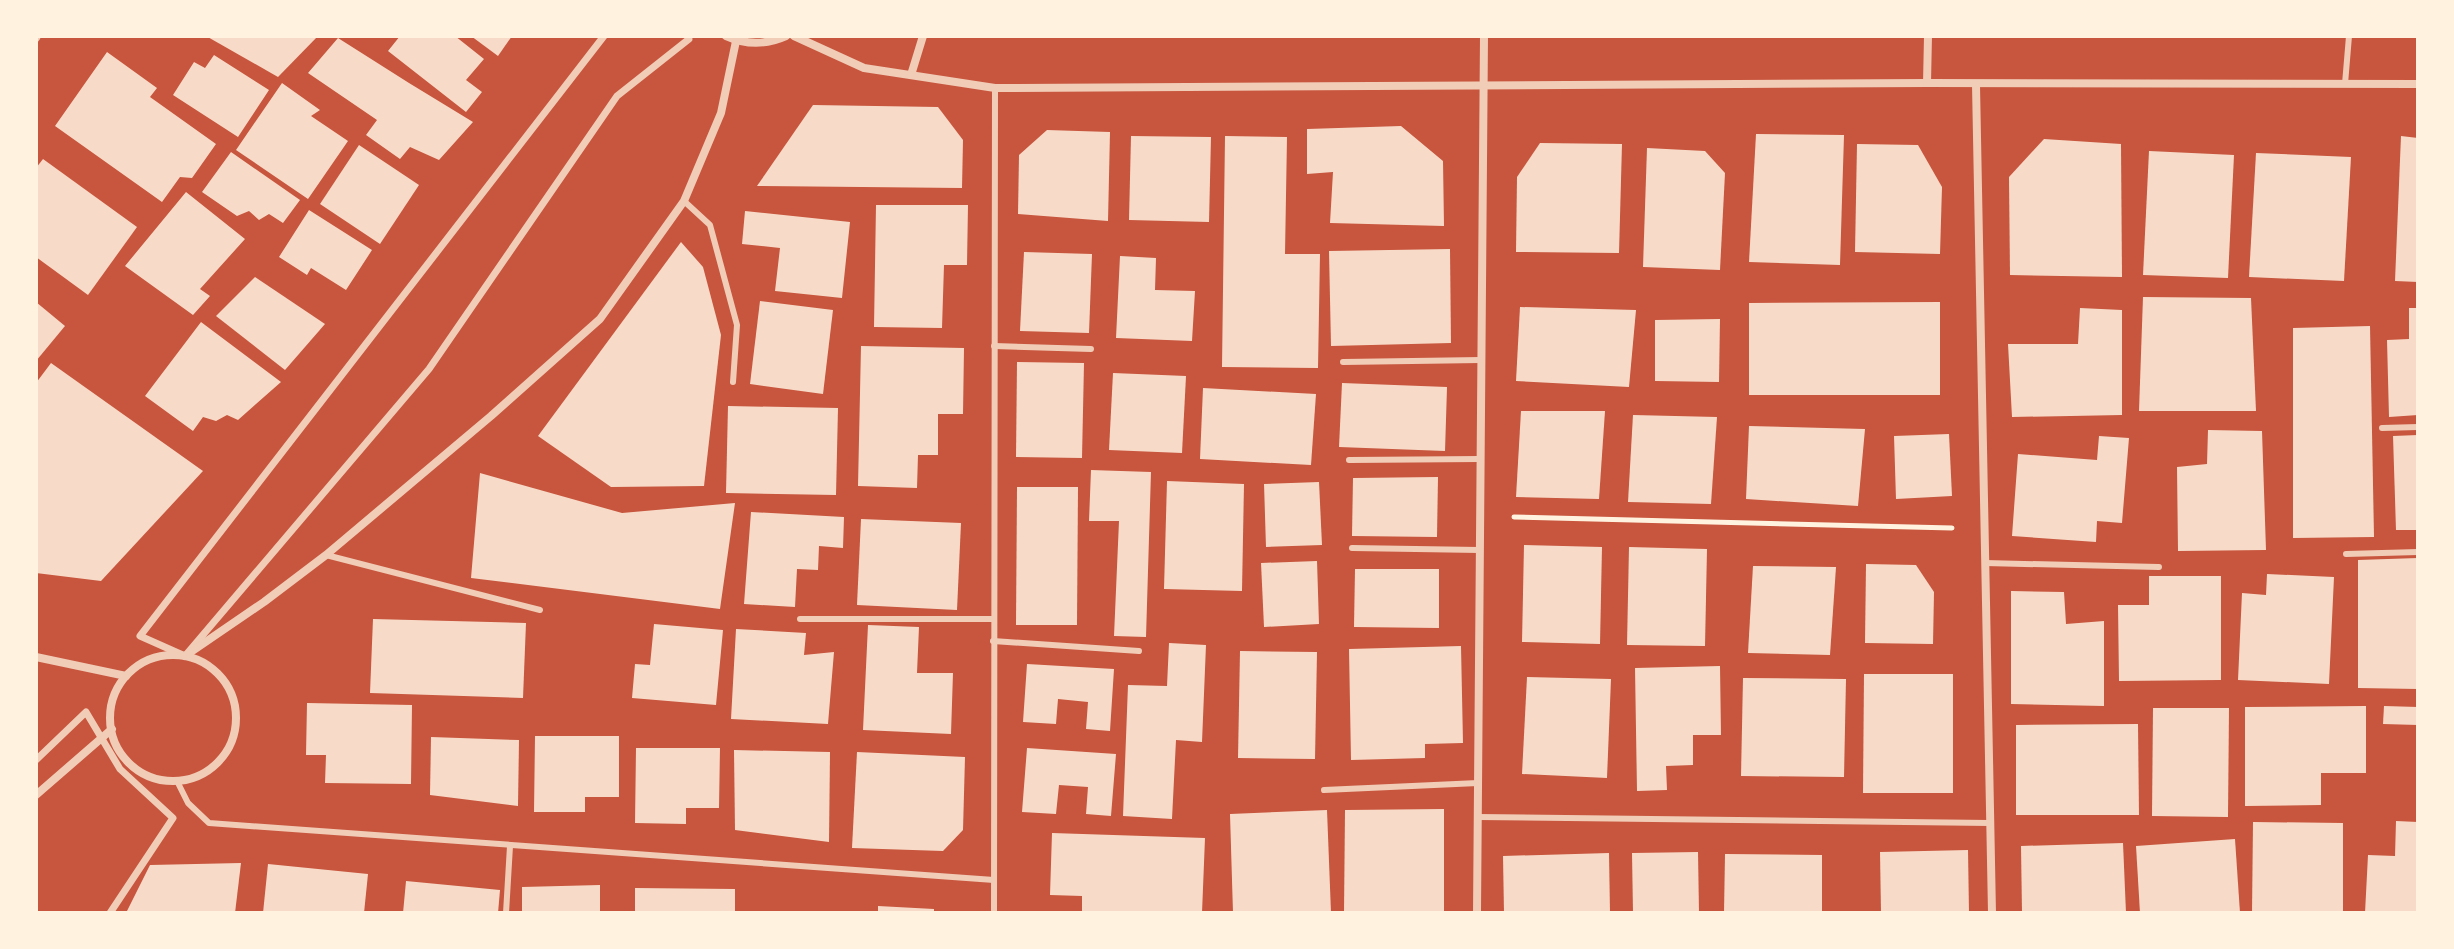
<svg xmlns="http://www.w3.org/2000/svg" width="2454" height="949" viewBox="0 0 2454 949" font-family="'Titillium Web',sans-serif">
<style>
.building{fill:#f7dbc8}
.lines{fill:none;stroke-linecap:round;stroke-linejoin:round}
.path{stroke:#fff3e0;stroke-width:5}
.service{stroke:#f1ccb7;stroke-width:6}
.pedestrian{stroke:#f1ccb7;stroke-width:7}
.minor{stroke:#f1ccb7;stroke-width:8}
</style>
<rect width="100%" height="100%" fill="#c8553d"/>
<g class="building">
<polygon points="206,36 318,36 278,77"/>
<polygon points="400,36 455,36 484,59 466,80 482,92 466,112 388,51"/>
<polygon points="471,36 512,36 498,56"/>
<polygon points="338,38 409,83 473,122 439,160 410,147 400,159 366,135 377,120 308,73"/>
<polygon points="107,52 157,88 150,97 216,144 192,178 180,177 162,202 55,126"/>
<polygon points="214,55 269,90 238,137 173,95 194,62 205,68"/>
<polygon points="282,83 320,110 311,116 348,141 308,199 236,150"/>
<polygon points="813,105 938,107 963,140 962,188 757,186"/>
<polygon points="1401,126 1443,161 1444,226 1330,223 1333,172 1307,174 1307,129"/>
<polygon points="1047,130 1110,132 1108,221 1018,214 1019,155"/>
<polygon points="1756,134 1844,135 1840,265 1749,262"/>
<polygon points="1131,136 1211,137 1209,222 1129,220"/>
<polygon points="1225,136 1287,137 1285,254 1320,254 1318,368 1222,367"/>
<polygon points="2401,136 2418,138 2418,282 2395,281"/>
<polygon points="2044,139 2121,144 2122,277 2010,275 2009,177"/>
<polygon points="1540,143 1622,144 1619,253 1516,252 1517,177"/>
<polygon points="1857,144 1918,145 1942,187 1940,254 1855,252"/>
<polygon points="359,145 419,185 380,244 320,204"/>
<polygon points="1647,148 1705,151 1725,173 1720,270 1643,267"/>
<polygon points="2149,151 2234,155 2228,278 2143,275"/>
<polygon points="231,152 300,200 283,223 269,214 259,220 249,211 237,216 202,192"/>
<polygon points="2256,153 2351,157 2344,281 2249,277"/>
<polygon points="43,159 137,227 88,295 36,257 36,168"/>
<polygon points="186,192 245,239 200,289 210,296 193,315 125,266"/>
<polygon points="876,205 968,205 967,265 944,265 942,328 874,327"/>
<polygon points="309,210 372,250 346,290 311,268 307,275 279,257"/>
<polygon points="745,211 850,222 842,298 775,291 780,248 742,244"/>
<polygon points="681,242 703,267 721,335 704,486 611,487 538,436"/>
<polygon points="1450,249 1451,343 1331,346 1329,251"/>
<polygon points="1024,252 1092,254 1089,333 1020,331"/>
<polygon points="1120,256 1156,258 1155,290 1195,291 1192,341 1116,338"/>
<polygon points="255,277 325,324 285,370 216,316"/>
<polygon points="2143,297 2251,298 2256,411 2139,411"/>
<polygon points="760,301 833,310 823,394 750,384"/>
<polygon points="36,302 65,326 36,361"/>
<polygon points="1940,302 1940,395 1749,395 1749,303"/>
<polygon points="1520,307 1636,310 1629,387 1516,381"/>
<polygon points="2080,308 2122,310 2122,415 2012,417 2008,344 2078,344"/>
<polygon points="2409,308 2418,308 2418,415 2389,417 2387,340 2409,339"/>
<polygon points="1720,319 1719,382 1655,381 1655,320"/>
<polygon points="201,322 281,382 238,420 227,415 216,421 203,417 193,431 145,396"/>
<polygon points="2370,326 2374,537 2293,538 2293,328"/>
<polygon points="861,346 964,348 963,414 938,414 938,455 918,455 917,488 858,486"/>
<polygon points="1017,362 1084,363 1082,458 1016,457"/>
<polygon points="51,363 203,471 101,581 36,573 36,383"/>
<polygon points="1113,373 1186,376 1182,453 1109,450"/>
<polygon points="1342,383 1447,387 1445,451 1339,447"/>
<polygon points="1203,388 1316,394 1311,465 1200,459"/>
<polygon points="728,406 838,408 836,495 726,493"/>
<polygon points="1521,411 1605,411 1599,499 1516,497"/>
<polygon points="1633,415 1717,417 1711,504 1628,502"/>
<polygon points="1749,426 1865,429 1858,506 1746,499"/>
<polygon points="2208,430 2262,431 2266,550 2178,551 2177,467 2207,464"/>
<polygon points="1949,434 1952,496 1896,499 1894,436"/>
<polygon points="2418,435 2418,530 2396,530 2393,436"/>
<polygon points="2099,436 2129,438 2122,523 2097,521 2096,542 2012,536 2018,454 2097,460"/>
<polygon points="1091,470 1151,472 1146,637 1114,636 1119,521 1089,521"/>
<polygon points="480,473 622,513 735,503 720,609 471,578"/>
<polygon points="1438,477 1437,537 1352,536 1353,478"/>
<polygon points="1167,481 1244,484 1242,591 1164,589"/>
<polygon points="1319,482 1322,545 1266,547 1264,484"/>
<polygon points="1017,487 1078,487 1077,625 1016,625"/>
<polygon points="751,512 844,517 843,548 819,546 818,570 797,569 795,607 744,604"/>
<polygon points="861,519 961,523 957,610 857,605"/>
<polygon points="1524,545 1602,547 1600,644 1522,642"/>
<polygon points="1629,547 1707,549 1705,646 1627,645"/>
<polygon points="2418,558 2418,689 2358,688 2358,560"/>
<polygon points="1317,561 1319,624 1264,627 1261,563"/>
<polygon points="1866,564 1916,565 1934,592 1933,644 1865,643"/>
<polygon points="1753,566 1836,567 1830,655 1748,653"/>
<polygon points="1355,569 1439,569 1439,628 1354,627"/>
<polygon points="2267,574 2334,577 2329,684 2238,680 2242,593 2266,595"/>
<polygon points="2149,576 2221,576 2221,680 2119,681 2118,605 2149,605"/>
<polygon points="2011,591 2064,592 2066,624 2104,621 2104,706 2011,704"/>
<polygon points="373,619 526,623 523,698 370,693"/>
<polygon points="654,624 723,630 716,705 632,698 635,664 650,665"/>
<polygon points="868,625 919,627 917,673 953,673 951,734 863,730"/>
<polygon points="736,629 806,633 804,655 834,652 828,724 731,719"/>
<polygon points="1169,643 1206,645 1202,742 1176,740 1172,819 1123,816 1128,685 1167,686"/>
<polygon points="1461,646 1463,743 1425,744 1425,758 1351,760 1349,649"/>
<polygon points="1240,651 1317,652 1315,759 1238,758"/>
<polygon points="1027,664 1114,669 1110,731 1086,729 1088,702 1058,699 1056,724 1023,722"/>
<polygon points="1720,666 1721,735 1693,735 1693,765 1666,766 1667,790 1637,791 1635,668"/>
<polygon points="1864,674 1953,674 1953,793 1863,793"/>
<polygon points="1527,677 1611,679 1607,778 1522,774"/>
<polygon points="1743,678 1846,679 1844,777 1741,776"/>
<polygon points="307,703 412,705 411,784 325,783 326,755 306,755"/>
<polygon points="2366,706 2366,773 2321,773 2321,805 2245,806 2245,707"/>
<polygon points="2384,706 2418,707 2418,725 2383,724"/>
<polygon points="2153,708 2229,708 2228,817 2152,816"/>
<polygon points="2138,724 2139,815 2016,815 2016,725"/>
<polygon points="535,736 619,736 619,797 585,797 585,812 534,812"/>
<polygon points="431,737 519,740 518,806 430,795"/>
<polygon points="636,748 720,748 719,808 686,808 686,824 635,823"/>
<polygon points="1027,748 1116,754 1111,816 1086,814 1088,787 1059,785 1056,814 1022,812"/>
<polygon points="734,750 830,752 829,842 735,830"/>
<polygon points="857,752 965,757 963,830 943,851 852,848"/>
<polygon points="1444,809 1444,913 1344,913 1345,810"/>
<polygon points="1327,810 1331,913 1233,913 1230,814"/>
<polygon points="2396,821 2418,822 2418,913 2365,913 2368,855 2395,856"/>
<polygon points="2253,822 2343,823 2343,913 2252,913"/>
<polygon points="1052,833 1205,838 1202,913 1082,913 1082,896 1050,895"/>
<polygon points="2235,839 2240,913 2140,913 2136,846"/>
<polygon points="2123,843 2126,913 2022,913 2021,846"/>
<polygon points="1968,850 1969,913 1881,913 1880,852"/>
<polygon points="1698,852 1699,913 1633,913 1632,853"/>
<polygon points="1609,853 1610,913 1504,913 1503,856"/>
<polygon points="1725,854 1822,855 1822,913 1724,913"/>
<polygon points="241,863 235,913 126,913 150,865"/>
<polygon points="268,864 368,874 364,913 263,913"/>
<polygon points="406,881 500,890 498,913 403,913"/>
<polygon points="600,885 600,913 522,913 522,887"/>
<polygon points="635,888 735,889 735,913 635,913"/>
<polygon points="878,906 934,909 934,913 878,913"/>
</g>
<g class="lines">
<polyline class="path" points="1514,517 1952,528"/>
<g class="service">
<polyline points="2345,84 2349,36"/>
<polyline points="684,201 710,225 737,325 733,382"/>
<polyline points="994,346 1091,349"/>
<polyline points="1343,362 1481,360"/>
<polyline points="2382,428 2418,427"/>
<polyline points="1349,460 1480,459"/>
<polyline points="1352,548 1479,550"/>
<polyline points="2346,554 2418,552"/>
<polyline points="326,555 540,610"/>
<polyline points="1985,563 2159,567"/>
<polyline points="800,619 993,619"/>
<polyline points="993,641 1139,651"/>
<polyline points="177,781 188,803 209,823 994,880"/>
<polyline points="1324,790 1478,783"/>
<polyline points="1478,817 1990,823"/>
<polyline points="506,913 510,846"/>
<polyline points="994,913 995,88"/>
</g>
<g class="pedestrian">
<polyline points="604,36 140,636 185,656 429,369 617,96 689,39 688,36"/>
<polyline points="36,760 86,712 120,769 173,818 110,913"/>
</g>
<g class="minor">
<path d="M726,36C746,45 766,45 786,36"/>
<polyline points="794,36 864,68 995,88 1927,83 2418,84"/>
<polyline points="36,38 37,36"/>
<polyline points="911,75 923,36"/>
<polyline points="1927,83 1928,36"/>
<polyline points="1976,85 1992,913"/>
<circle cx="173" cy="718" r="63"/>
<polyline points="185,656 264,602 326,555 491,416 600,319 684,201 721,113 736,41"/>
<polyline points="36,657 126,676"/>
<polyline points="36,795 112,729"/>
<polyline points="1477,913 1484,36"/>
</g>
</g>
<rect width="2454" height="949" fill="none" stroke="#fff3e0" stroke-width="76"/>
</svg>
